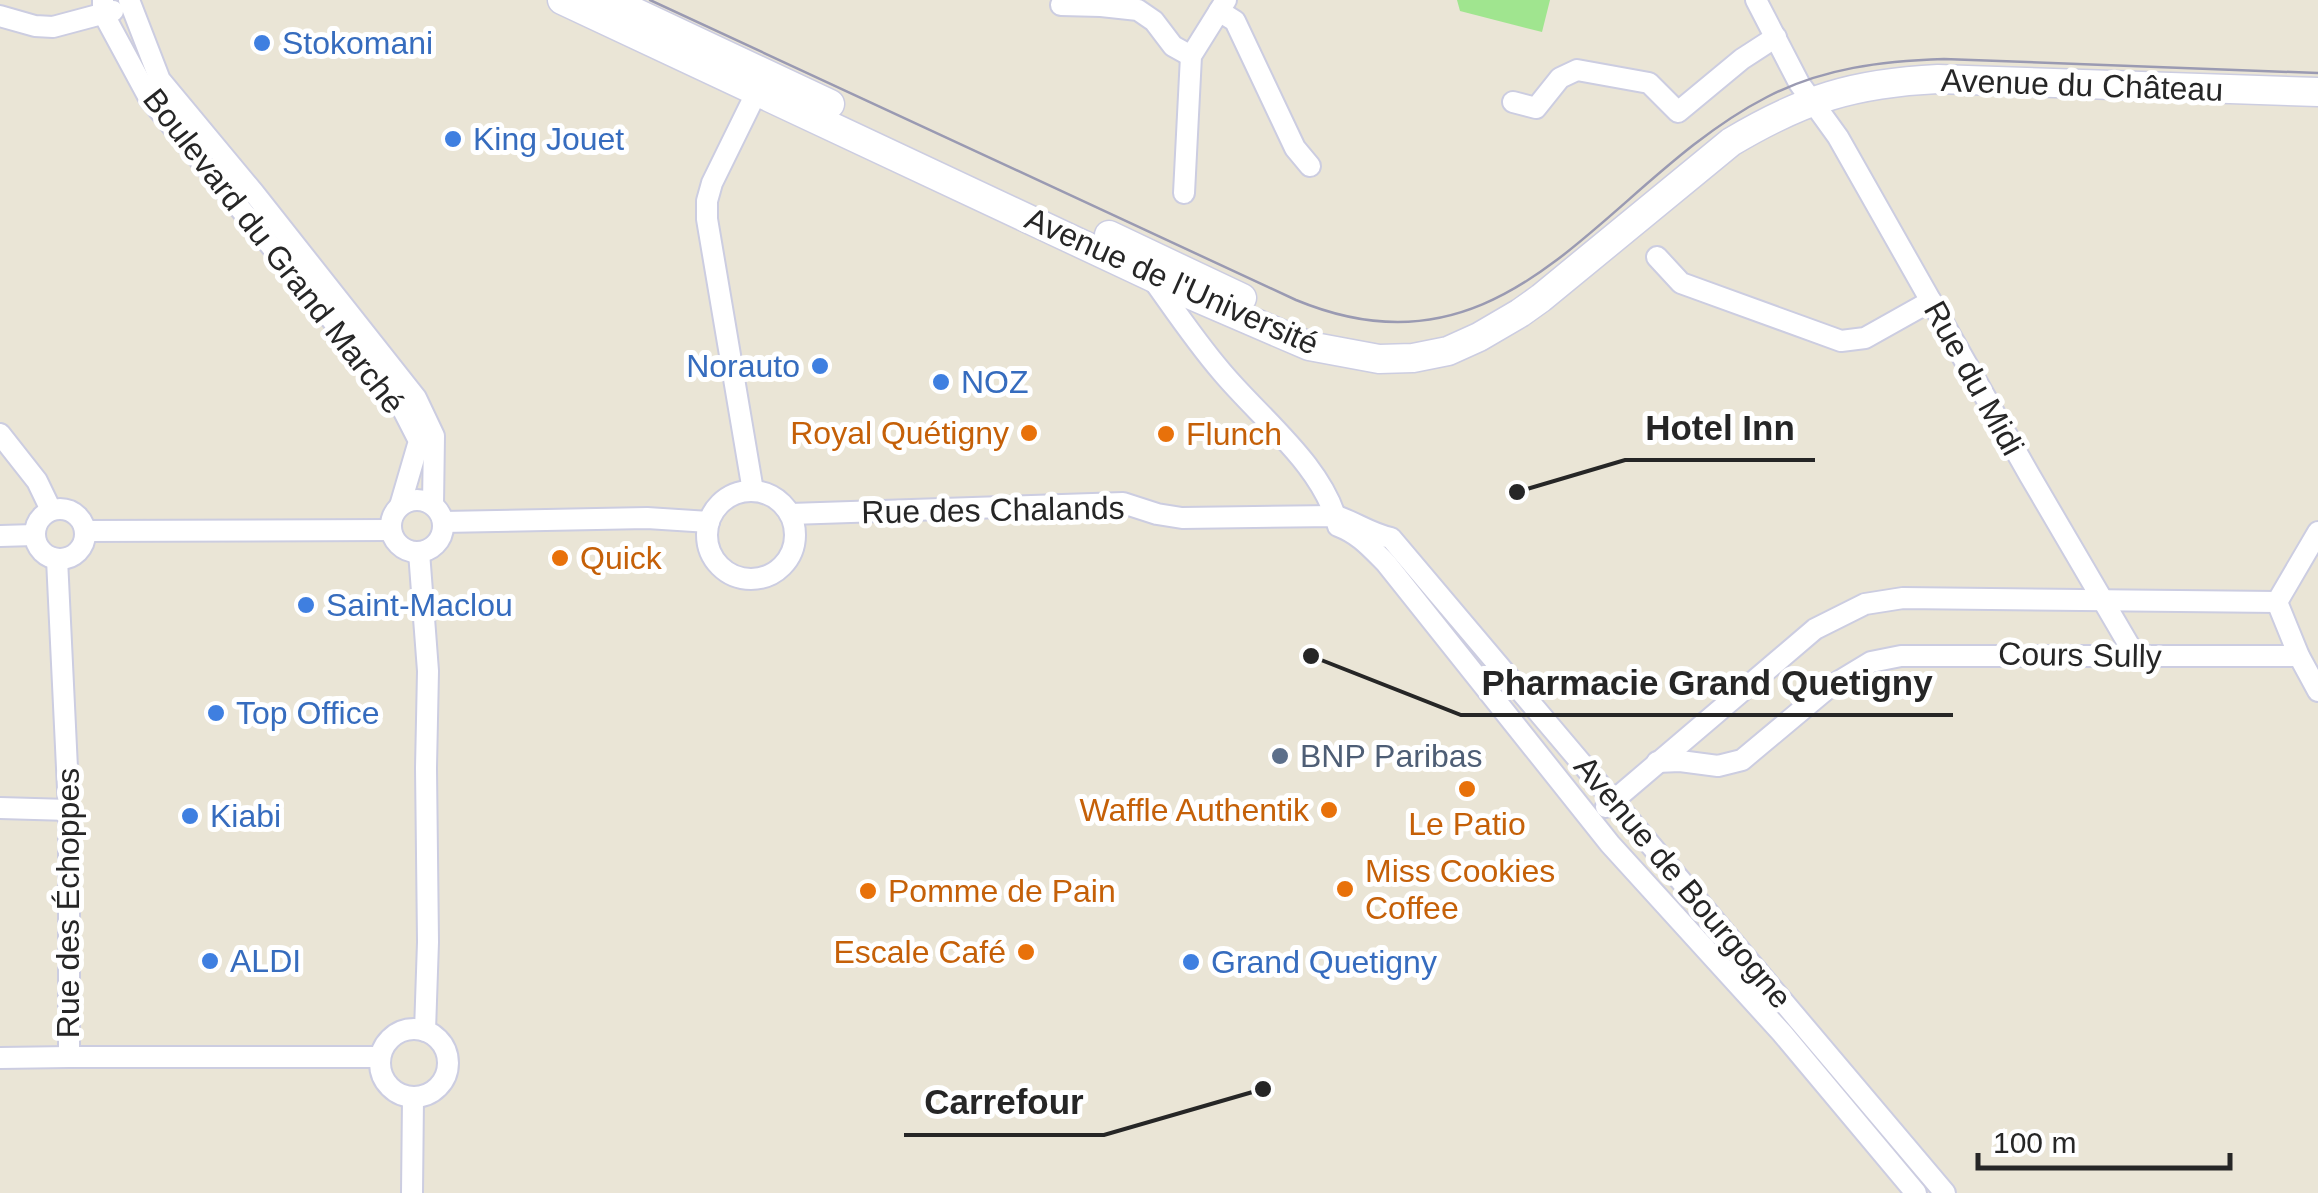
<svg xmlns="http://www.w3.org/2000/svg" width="2318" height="1193" viewBox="0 0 2318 1193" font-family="Arial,sans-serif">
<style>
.green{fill:#a0e58f}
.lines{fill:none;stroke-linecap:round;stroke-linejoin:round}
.street-casing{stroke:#cccde1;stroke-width:24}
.secondary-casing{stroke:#cccde1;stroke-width:31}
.street{stroke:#fff;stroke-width:20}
.secondary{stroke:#fff;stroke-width:28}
.tram{stroke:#9a9ab2;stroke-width:2.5}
.shop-dot{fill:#3f7fe0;stroke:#fff;stroke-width:4}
.food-dot{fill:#e8710a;stroke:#fff;stroke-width:4}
.service-dot{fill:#5c6f8a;stroke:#fff;stroke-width:4}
.labels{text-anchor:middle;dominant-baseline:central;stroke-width:10;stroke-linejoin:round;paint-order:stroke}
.shop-label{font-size:32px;fill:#366cbe;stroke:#fff;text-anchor:start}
.street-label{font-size:32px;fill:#262626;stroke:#fff}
.food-label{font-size:32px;fill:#c56008;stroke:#fff;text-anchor:start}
.service-label{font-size:32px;fill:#4e5e75;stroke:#fff;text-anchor:start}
.leader{fill:none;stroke:#262626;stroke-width:4}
.callout-dot{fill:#262626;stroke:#fff;stroke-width:4}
.callout-label{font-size:35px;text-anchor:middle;font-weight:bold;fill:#262626;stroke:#fff;stroke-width:10;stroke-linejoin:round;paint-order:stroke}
</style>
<rect width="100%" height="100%" fill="#eae5d6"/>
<polygon class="green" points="1457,0 1550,0 1542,32 1460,11"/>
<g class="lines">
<g class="street-casing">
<g id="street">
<polyline points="103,0 103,13 149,98 398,400 419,441 400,506"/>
<polyline points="129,0 160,80 254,193 416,398 434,436 433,505"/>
<polyline points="1756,0 1799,83 1838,137 2030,476 2136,657"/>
<polyline points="1061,5 1101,6 1138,10 1154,21 1173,46 1191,56"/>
<polyline points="1219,11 1235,21 1295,148 1310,166"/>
<polyline points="0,16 35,26 53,27 113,11"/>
<polyline points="1513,102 1536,108 1560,78 1577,70 1649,83 1678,112 1742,59 1776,37"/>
<polyline points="1184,193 1191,56 1226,0"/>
<polyline points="1657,257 1681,283 1841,341 1865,338 1931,301"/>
<path d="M1151,277C1174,309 1196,342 1221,371C1260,418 1324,466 1338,526C1359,534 1370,547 1386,563L1610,844L1782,1033L1916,1193"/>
<polyline points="0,434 37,481 51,510"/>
<polyline points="753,491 707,219 707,201 712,183 763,79"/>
<circle cx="751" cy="535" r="44"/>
<circle cx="417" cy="526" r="26"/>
<circle cx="60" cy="534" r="25"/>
<path d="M790,514L1123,503L1157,514L1182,518L1336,516C1355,522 1371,534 1391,538L1945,1193"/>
<polyline points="443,522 647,518 709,522"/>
<polyline points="85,531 391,530"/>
<polyline points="0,536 35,535"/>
<polyline points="419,552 428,671 426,768 428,942 425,1031"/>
<polyline points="57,559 69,810 69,1057 380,1057"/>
<polyline points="2277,602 2299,656 2318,691"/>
<polyline points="2277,602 2318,532"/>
<polyline points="1657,762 1680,761 1718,766 1742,760 1828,688 1871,662 1901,656 2299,656"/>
<polyline points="1606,807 1815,629 1865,604 1903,598 2277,602"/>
<polyline points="0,808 69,810"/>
<circle cx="414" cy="1063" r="34"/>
<polyline points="0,1058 69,1057"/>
<polyline points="412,1193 413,1098"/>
</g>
</g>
<g class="secondary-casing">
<g id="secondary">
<path d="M562,0L1186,293L1309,346L1379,359L1413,358L1448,351L1479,337L1520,313L1541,298L1731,142C1803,99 1854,83 1938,79L2318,92"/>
<polyline points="609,0 830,104"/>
<polyline points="1109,235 1242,298"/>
</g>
</g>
<use href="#street" class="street"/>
<use href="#secondary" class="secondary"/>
<path class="tram" d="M650,0L1296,300C1514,390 1603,181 1767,97C1823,68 1882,61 1944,59L2318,73"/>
</g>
<g class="shop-dot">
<circle cx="262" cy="43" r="10"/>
<circle cx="453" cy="139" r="10"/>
<circle cx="820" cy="366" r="10"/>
<circle cx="941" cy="382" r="10"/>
<circle cx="306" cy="605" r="10"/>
<circle cx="216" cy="713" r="10"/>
<circle cx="190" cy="816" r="10"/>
<circle cx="210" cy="961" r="10"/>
<circle cx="1191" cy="962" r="10"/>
</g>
<g class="food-dot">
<circle cx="1029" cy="433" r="10"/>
<circle cx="1166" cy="434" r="10"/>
<circle cx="560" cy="558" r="10"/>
<circle cx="1467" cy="789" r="10"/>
<circle cx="1329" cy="810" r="10"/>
<circle cx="1345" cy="889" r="10"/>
<circle cx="868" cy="891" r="10"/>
<circle cx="1026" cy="952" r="10"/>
</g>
<circle class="service-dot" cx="1280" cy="756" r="10"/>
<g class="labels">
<g class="shop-label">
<text x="282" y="43">Stokomani</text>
<text x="473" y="139">King Jouet</text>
<text x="800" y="366" text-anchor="end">Norauto</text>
<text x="961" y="382">NOZ</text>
<text x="326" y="605">Saint-Maclou</text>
<text x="236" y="713">Top Office</text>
<text x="210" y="816">Kiabi</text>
<text x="230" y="961">ALDI</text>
<text x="1211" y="962">Grand Quetigny</text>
</g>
<g class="street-label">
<text transform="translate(2082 85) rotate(2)">Avenue du Château</text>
<text transform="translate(274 251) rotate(52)">Boulevard du Grand Marché</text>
<text transform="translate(1172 281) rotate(24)">Avenue de l'Université</text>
<text transform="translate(1974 378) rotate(61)">Rue du Midi</text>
<text transform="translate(993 510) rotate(-1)">Rue des Chalands</text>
<text transform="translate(2080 655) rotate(1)">Cours Sully</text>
<text transform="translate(1683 882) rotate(50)">Avenue de Bourgogne</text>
<text transform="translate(68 903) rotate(-90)">Rue des Échoppes</text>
</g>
<g class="food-label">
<text x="1009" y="433" text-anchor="end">Royal Quétigny</text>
<text x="1186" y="434">Flunch</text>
<text x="580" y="558">Quick</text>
<text x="1309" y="810" text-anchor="end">Waffle Authentik</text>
<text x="1467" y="824" text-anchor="middle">Le Patio</text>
<text x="1365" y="871">Miss Cookies<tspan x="1365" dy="37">Coffee</tspan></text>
<text x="888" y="891">Pomme de Pain</text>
<text x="1006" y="952" text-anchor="end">Escale Café</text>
</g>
<g class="service-label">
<text x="1300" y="756">BNP Paribas</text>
</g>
</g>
<path class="leader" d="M1517 492L1625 460H1815M1311 656L1461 715H1953M1263 1089L1104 1135H904"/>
<g class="callout-dot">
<circle cx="1517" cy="492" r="10"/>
<circle cx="1311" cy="656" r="10"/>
<circle cx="1263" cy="1089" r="10"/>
</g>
<g class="callout-label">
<text x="1720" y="440">Hotel Inn</text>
<text x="1707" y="695">Pharmacie Grand Quetigny</text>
<text x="1004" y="1114">Carrefour</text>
</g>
<path d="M1978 1153v15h252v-15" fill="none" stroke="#262626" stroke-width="5"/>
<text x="1993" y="1153" font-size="30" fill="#262626" stroke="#ffffff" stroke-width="8" paint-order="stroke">100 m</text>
</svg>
